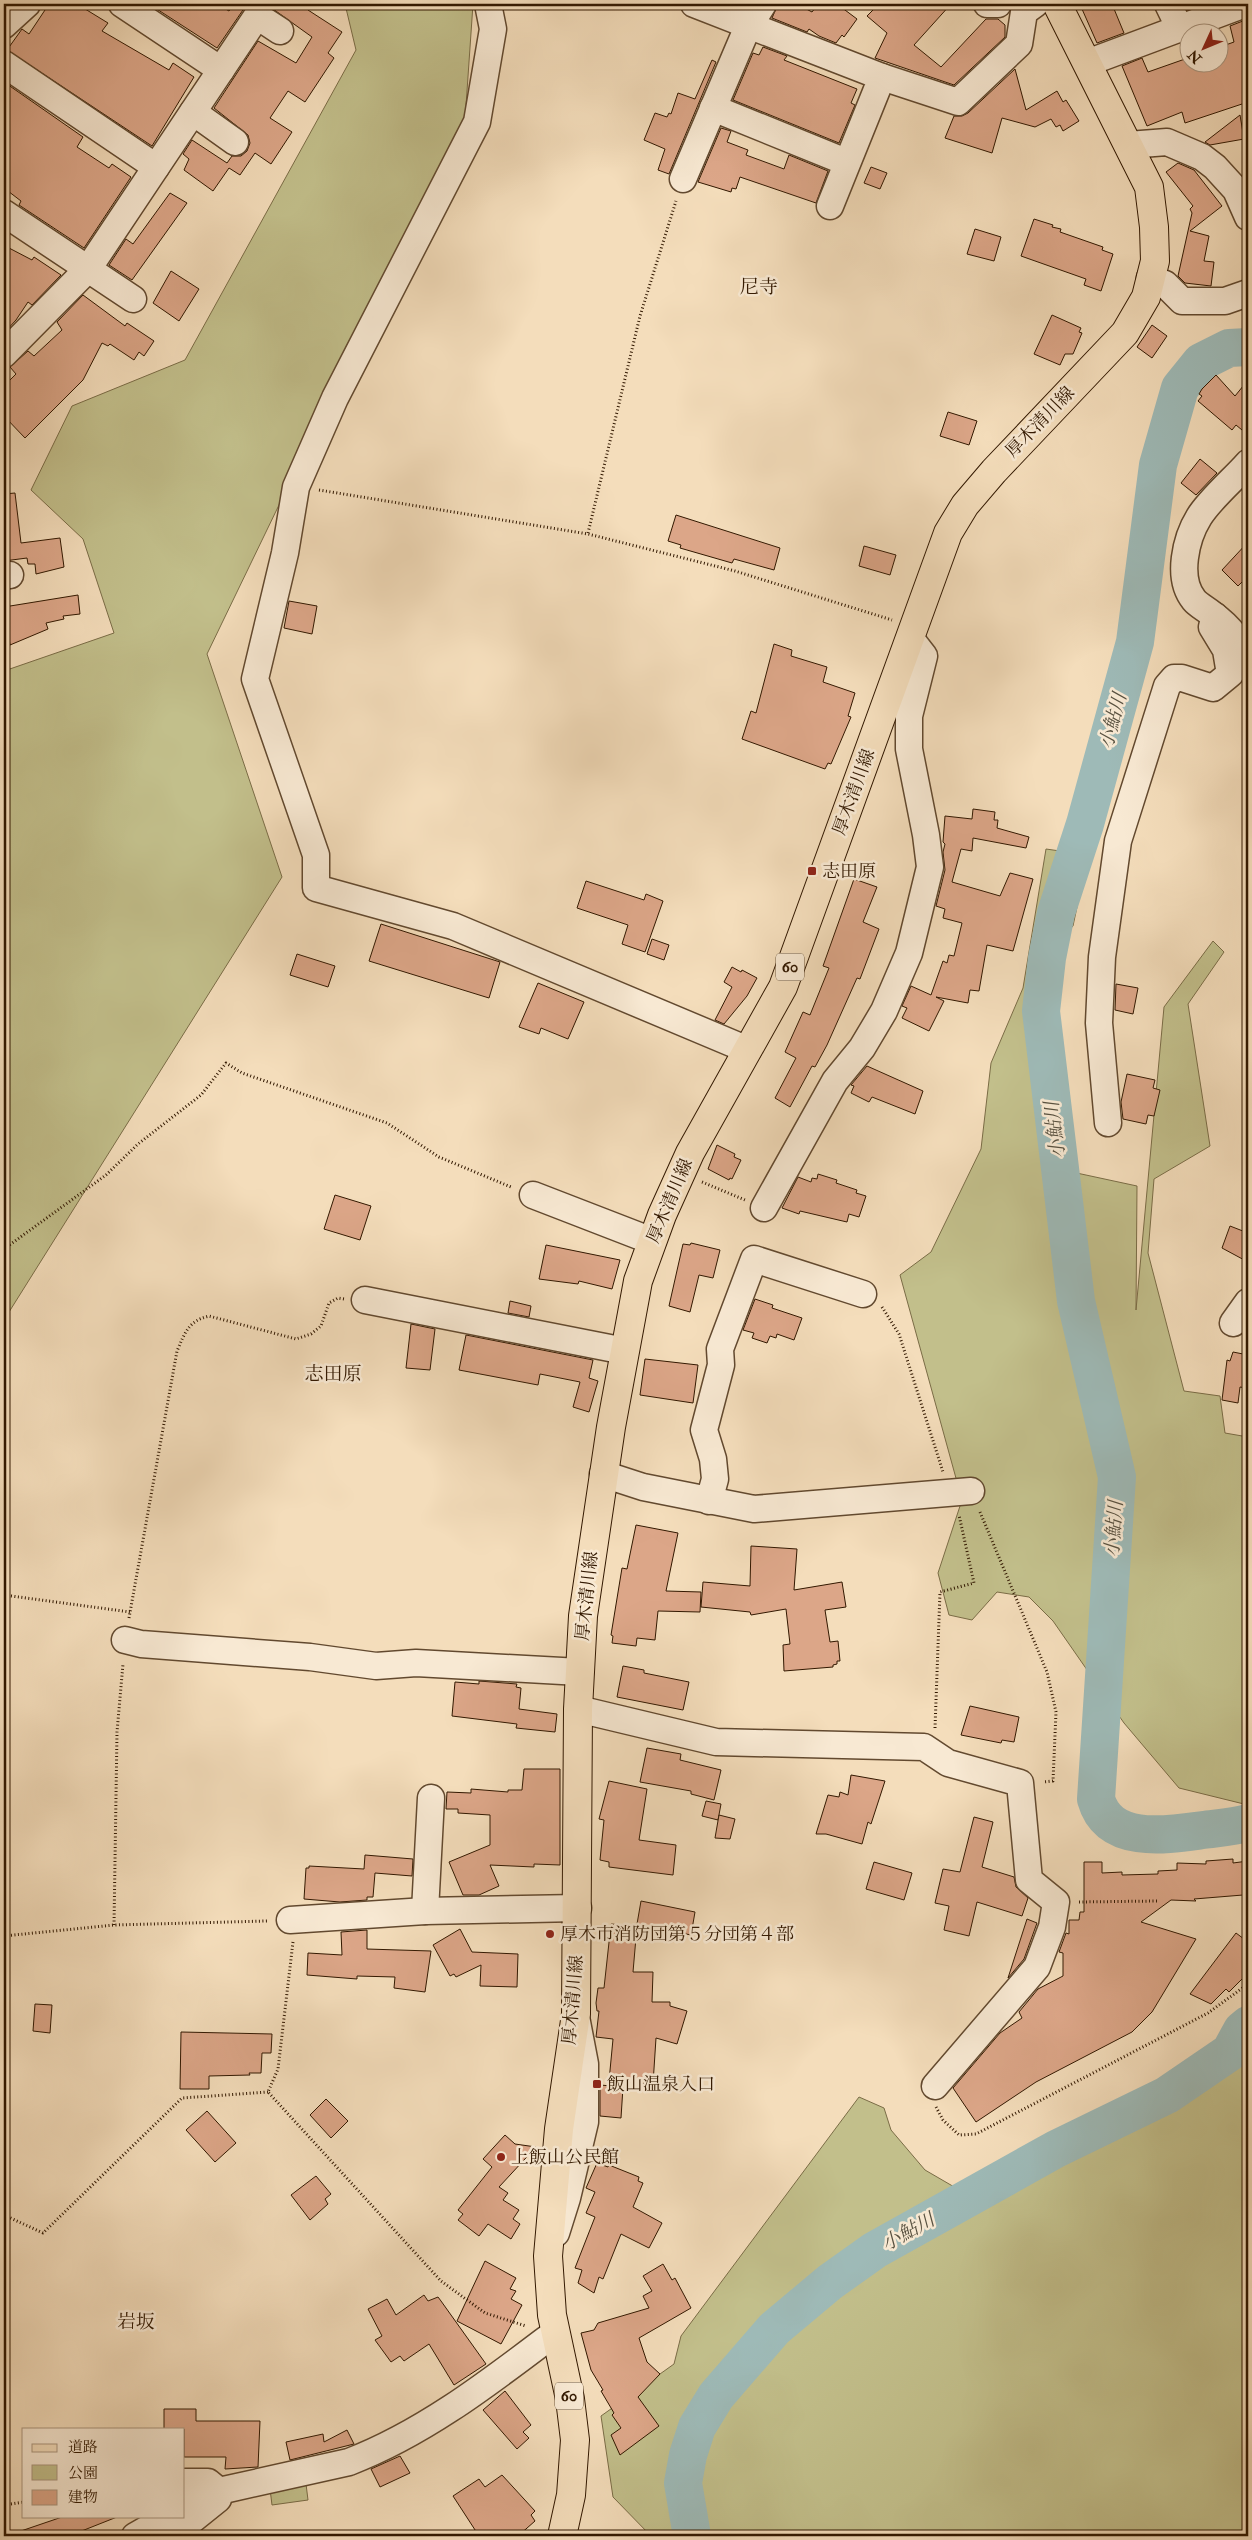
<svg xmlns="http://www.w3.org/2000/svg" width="1252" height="2540" viewBox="0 0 1252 2540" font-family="'IM FELL Double Pica','Noto Serif JP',serif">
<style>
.green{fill:#c2bf8b;stroke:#7a6c46}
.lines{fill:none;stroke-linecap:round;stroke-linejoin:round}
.river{stroke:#9ebab7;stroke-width:38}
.building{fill:#dca688;stroke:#321800}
.minor-casing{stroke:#62492f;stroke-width:29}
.major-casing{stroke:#321800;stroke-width:30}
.path{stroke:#321800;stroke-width:3;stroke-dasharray:1 2.5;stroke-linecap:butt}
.minor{stroke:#f8e9d3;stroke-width:26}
.major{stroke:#f4ddbb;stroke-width:28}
.poi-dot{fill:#8f2418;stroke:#f8e9d3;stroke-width:2}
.labels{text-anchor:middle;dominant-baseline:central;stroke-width:5;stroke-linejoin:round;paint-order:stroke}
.shield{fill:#f8e9d3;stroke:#6d573f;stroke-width:1}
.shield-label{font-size:16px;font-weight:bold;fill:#321800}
.street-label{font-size:18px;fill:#321800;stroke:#f8e9d3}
.poi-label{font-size:18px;fill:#321800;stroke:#f8e9d3;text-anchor:start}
.neighbourhood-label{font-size:19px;fill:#321800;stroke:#f8e9d3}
.water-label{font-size:19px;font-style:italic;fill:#585140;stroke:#f8e9d3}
</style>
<rect width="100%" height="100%" fill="#f4ddbb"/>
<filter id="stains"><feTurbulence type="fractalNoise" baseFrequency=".004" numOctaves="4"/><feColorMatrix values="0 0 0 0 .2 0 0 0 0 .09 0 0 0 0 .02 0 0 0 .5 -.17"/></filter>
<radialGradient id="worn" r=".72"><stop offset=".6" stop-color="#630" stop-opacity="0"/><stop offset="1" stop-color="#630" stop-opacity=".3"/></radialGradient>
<g class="green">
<polygon points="345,4 473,4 465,120 207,654 282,877 4,1320 4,671 114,633 83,539 31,490 72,406 185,360 356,50"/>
<polygon points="1046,849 1088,855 1073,926 1052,949 1050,1185 1072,1172 1137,1186 1136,1310 1164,1007 1213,941 1224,952 1188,1004 1210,1146 1154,1179 1148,1253 1184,1391 1220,1396 1225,1433 1248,1437 1248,1805 1179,1788 1124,1723 1053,1621 1029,1597 997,1592 972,1620 949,1615 938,1573 962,1500 900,1275 931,1252 981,1149 991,1063 1023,988"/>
<polygon points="1248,2041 1248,2536 651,2536 613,2497 601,2416 674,2364 681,2336 859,2097 884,2108 891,2130 925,2170 956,2188 1040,2143 1090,2142 1157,2105"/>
<polygon points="306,2484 308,2500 272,2505 270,2489"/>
</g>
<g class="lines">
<g class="river">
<path d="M1248,347L1229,348L1201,362L1180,388L1158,465L1135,642L1085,824L1056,913L1047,958L1041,1011L1076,1301L1117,1477L1096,1799C1109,1845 1167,1835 1203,1830C1218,1828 1234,1827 1248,1823"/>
<polyline points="692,2536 683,2483 688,2455 697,2427 716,2396 774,2329 830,2282 875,2250 1056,2149 1167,2095 1230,2052 1242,2030 1248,2025"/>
</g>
</g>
<g class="building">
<polygon points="49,4 77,4 108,23 102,31 169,70 173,63 194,77 152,146 7,50 22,29 29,34"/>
<polygon points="149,4 217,4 229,11 234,4 240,4 245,7 217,48"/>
<polygon points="266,4 312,4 308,10 342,32 328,53 334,58 305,102 288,91 270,118 292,132 271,164 255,153 240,175 229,168 213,191 184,170 189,159 183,154 192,140 227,163 232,156 241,156 247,151 250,143 248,135 214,108 258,41 296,63 312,37"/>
<polygon points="778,4 797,4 812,12 818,4 837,4 857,19 844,37 842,35 836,43 819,36 809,29 807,32 772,18"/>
<polygon points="879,4 951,4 914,45 941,67 986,19 998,19 1005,25 1005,37 954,85 875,58 887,33 867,16"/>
<polygon points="1094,4 1112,4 1124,33 1097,43 1082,9"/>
<polygon points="1248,19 1248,102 1185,123 1182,112 1147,126 1122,66 1142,58 1148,72 1185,59 1186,62 1220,62 1220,47 1234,42 1230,26"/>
<polygon points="763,47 787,56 784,60 857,89 851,103 855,105 839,143 733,100 753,53 759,55"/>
<polygon points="712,60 716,62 669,174 658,170 665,149 644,140 655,113 667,117 669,113 671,114 678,93 695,99"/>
<polygon points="1015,69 1026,110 1057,91 1063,102 1066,100 1079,121 1063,131 1060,125 1056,127 1051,119 1035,127 1002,118 992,153 945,138 954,116 962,116 968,113"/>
<polygon points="4,82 83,137 77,147 109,168 112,164 131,177 84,248 19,205 21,201 4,188"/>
<polygon points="1240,115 1244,139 1210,145 1205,142"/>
<polygon points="721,128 731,131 727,142 748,150 746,155 784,169 789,155 828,171 816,203 740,177 736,189 732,188 731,192 698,182"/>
<polygon points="1178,163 1194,170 1222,206 1190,231 1209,236 1204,261 1214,262 1211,286 1185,283 1178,276 1192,213 1190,209 1193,206 1166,172"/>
<polygon points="871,167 887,173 880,189 864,183"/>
<polygon points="170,193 187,203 132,280 109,265 126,239 133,244"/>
<polygon points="1034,219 1053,225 1052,227 1061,229 1060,232 1103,247 1102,250 1113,254 1101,291 1084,285 1086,279 1021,256"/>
<polygon points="975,229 1001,237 994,261 967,254"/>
<polygon points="9,248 32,260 34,257 61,275 32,305 28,302 16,320 4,333 4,257"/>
<polygon points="171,271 199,289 179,321 153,303"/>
<polygon points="83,295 125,326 127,323 154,341 144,356 139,352 134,360 110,344 108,346 102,343 83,380 25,438 4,416 4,386 16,374 10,367 28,351 34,356 62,330 57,322"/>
<polygon points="1052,315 1081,328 1079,332 1082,333 1073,354 1065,354 1060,365 1034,354"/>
<polygon points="1152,325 1167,336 1152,358 1137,347"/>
<polygon points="1216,375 1235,396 1248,380 1248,435 1236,425 1232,430 1198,401 1202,396 1199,394 1202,389"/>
<polygon points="948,412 977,421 969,445 940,436"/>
<polygon points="1200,459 1217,473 1196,495 1181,483"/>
<polygon points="15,493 21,543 60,538 64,567 36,574 35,564 28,564 27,558 4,561 4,494"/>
<polygon points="676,515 780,548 774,570 734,559 732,563 680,548 681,545 668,541"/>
<polygon points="1248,542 1248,576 1238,586 1222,570"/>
<polygon points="864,546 896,555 890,575 859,566"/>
<polygon points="78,595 80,614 63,616 64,619 46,623 48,629 10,645 4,607"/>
<polygon points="289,601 317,606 312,634 284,628"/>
<polygon points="774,644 792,650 791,656 827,667 823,682 855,693 848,716 851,717 831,764 828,763 825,769 742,739 751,711 756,713"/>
<polygon points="973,809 995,812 994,820 998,820 997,828 1029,837 1026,848 973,838 972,851 961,849 952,882 1000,896 1010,873 1033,879 1013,951 987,945 979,991 970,990 968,1003 936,997 944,1001 929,1031 902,1018 907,1008 902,1006 911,986 931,995 943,961 947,963 949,955 954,956 962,923 943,918 945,909 936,906 945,870 943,852 945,844 943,842 945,816 972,819"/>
<polygon points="854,879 877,887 863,922 879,929 860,979 857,978 827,1045 815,1067 812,1066 790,1107 775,1098 796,1058 785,1052 803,1012 810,1015 829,968 823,966"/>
<polygon points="586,881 644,900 646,894 663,901 645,952 622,944 628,925 577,908"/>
<polygon points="381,924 500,962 489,998 369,961"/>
<polygon points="652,939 669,945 664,960 647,954"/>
<polygon points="297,954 335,966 328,987 290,975"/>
<polygon points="732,967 741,972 742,970 757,978 747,996 724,1024 715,1020 732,987 724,982"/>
<polygon points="538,983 584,1002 568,1039 541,1028 539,1034 519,1027"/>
<polygon points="1116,984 1138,988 1133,1014 1115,1010"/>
<polygon points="867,1066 923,1091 915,1114 872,1097 869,1102 851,1093 854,1086 851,1085"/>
<polygon points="1127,1074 1155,1080 1153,1088 1160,1090 1154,1116 1148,1115 1146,1124 1123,1119 1121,1102"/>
<polygon points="717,1145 735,1154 734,1157 741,1160 732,1179 730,1178 729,1180 708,1169"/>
<polygon points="818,1174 837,1180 836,1183 857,1190 856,1193 866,1196 859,1217 849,1214 847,1222 800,1211 799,1214 782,1208 798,1177 811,1182 812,1178 817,1179"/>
<polygon points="335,1195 371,1206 360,1240 324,1229"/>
<polygon points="1230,1226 1248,1233 1248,1262 1222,1248"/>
<polygon points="691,1243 720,1250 713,1278 699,1275 690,1312 669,1306 683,1244 690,1245"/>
<polygon points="546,1245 620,1260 612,1289 579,1281 578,1284 539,1279"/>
<polygon points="755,1299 773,1305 772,1308 802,1318 794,1340 777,1334 776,1338 770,1336 767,1343 752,1338 754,1333 743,1330"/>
<polygon points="510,1301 531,1306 529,1317 508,1313"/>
<polygon points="411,1324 435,1329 430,1370 406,1368"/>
<polygon points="466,1335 593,1360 589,1378 598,1381 589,1412 573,1407 580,1382 540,1374 538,1385 459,1370"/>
<polygon points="1233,1352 1248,1355 1248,1377 1246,1388 1240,1387 1238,1403 1222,1400 1227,1360 1230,1361"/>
<polygon points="645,1359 698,1365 693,1403 640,1395"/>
<polygon points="636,1525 678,1533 666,1591 701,1592 700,1612 658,1611 655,1640 637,1638 636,1646 612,1643 613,1636 611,1635 622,1568 627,1569"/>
<polygon points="751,1546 797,1549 794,1590 842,1582 846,1607 825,1610 830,1642 838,1641 840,1661 837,1661 837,1664 833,1665 833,1667 784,1671 783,1645 790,1644 786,1609 751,1615 750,1612 701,1607 703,1582 750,1586"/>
<polygon points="623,1666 644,1670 644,1673 689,1682 683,1710 617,1697"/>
<polygon points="479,1681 517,1684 516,1687 521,1688 519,1709 557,1714 555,1732 516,1728 517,1724 452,1716 455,1682 479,1684"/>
<polygon points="970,1706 1019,1717 1014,1742 1002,1740 1001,1743 961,1735"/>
<polygon points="647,1748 681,1754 680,1760 721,1770 714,1800 691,1794 691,1791 640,1782"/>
<polygon points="524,1769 560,1769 560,1865 534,1864 534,1867 490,1865 499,1886 479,1895 463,1895 449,1862 490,1845 490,1815 458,1813 458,1809 446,1809 447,1792 471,1793 471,1789 508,1792 508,1790 522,1790"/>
<polygon points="851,1775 885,1781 871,1824 868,1822 862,1844 826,1834 816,1834 828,1795 839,1797 840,1792 848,1795"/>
<polygon points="609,1781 647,1789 639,1840 676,1845 673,1875 609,1867 609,1862 600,1860 604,1820 599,1819"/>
<polygon points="706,1801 721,1804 718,1820 702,1816"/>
<polygon points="719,1815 735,1819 730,1839 715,1838"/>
<polygon points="974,1817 993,1822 982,1867 1014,1877 1016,1887 1028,1898 1022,1916 977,1902 969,1936 944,1930 949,1906 935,1903 943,1869 960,1872"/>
<polygon points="365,1855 413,1859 412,1876 375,1873 373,1897 367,1897 367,1900 340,1902 304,1899 306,1868 309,1868 309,1866 364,1869"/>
<polygon points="1233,1859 1233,1863 1248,1861 1248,1892 1243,1893 1243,1895 1194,1899 1196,1901 1171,1900 1141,1922 1196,1939 1152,2012 1132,2032 1036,2082 976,2122 953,2088 1000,2033 1022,2018 1019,2012 1038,1989 1063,1976 1063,1953 1059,1952 1066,1933 1069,1934 1069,1920 1079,1920 1080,1912 1084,1912 1084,1862 1102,1862 1102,1873 1122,1872 1122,1875 1158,1874 1158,1871 1177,1870 1177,1863 1206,1864 1206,1861"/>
<polygon points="874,1862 912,1873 904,1900 866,1889"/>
<polygon points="641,1901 695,1912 691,1935 637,1924"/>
<polygon points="1027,1919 1037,1923 1024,1959 1008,1978"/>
<polygon points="611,1924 637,1926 633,1972 653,1972 652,2002 670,2002 670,2006 687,2011 677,2044 656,2038 653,2084 609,2081 613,2039 596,2037 599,2011 597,2011 596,2003 598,1988 604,1988"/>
<polygon points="460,1929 472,1952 518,1954 517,1987 480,1986 481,1965 456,1977 454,1974 450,1976 433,1945"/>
<polygon points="367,1930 367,1949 431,1951 425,1992 394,1988 395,1977 357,1976 357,1979 307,1975 308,1953 342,1955 341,1932"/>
<polygon points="1236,1933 1248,1942 1248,1973 1229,1992 1226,1989 1211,2004 1190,1994"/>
<polygon points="35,2004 52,2005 50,2033 33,2031"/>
<polygon points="181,2032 272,2034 271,2053 262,2053 261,2073 249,2073 250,2075 209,2076 209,2089 180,2089"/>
<polygon points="600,2085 623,2087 621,2118 600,2116"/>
<polygon points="326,2099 348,2121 331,2138 310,2115"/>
<polygon points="207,2111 236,2143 215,2162 186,2130"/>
<polygon points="505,2135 515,2144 536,2147 499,2187 508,2193 503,2200 519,2210 513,2219 520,2224 511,2239 488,2224 479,2236 458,2220 463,2214 458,2210 492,2167 483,2159"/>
<polygon points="597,2163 608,2167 609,2165 639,2177 638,2181 643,2183 633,2207 662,2223 649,2248 621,2234 603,2279 599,2277 594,2293 578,2283 582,2270 575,2268 595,2217 586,2213 595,2192 586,2188"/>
<polygon points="316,2176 331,2194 325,2199 328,2204 310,2220 291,2195"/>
<polygon points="485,2261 516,2278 510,2289 516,2291 511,2299 522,2305 501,2344 457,2321"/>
<polygon points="663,2264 672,2280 675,2278 691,2308 639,2338 647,2362 660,2374 638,2397 659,2426 620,2455 611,2435 621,2428 612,2415 614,2413 601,2391 603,2390 591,2370 581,2333 594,2330 598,2323 649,2308 643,2296 652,2291 643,2276"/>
<polygon points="424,2295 428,2301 438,2297 441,2301 486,2364 454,2385 429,2344 404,2361 400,2356 391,2362 375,2340 382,2336 368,2309 387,2299 396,2315"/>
<polygon points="505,2391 531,2425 523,2432 529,2438 517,2449 483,2410"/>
<polygon points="164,2409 196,2409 196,2421 260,2421 258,2467 225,2469 226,2457 184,2457 184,2429 164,2429"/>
<polygon points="347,2430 354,2444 290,2460 286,2442 323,2434 324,2442"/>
<polygon points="400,2456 410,2473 380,2487 371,2469"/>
<polygon points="502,2475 535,2511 531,2515 535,2521 518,2536 479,2536 453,2496 479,2479 485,2487"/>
<polygon points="65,2516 117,2517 69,2536 15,2536 15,2533"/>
</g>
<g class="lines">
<g class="minor-casing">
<g id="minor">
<polyline points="122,4 221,70"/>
<polyline points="488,4 493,29 477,122 335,398 296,487 285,553 255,679 316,855 316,888 453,926 748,1050"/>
<polyline points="694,4 882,77 830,206"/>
<polyline points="987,4 998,4"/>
<polyline points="1168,4 1180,29"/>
<polyline points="4,25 27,4"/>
<polyline points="1087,63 1245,4"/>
<polyline points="4,64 156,167"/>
<polyline points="882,77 958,102 1019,44 1024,12 1035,4"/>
<polyline points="713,108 846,162"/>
<polyline points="193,112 235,142"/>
<polyline points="1128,145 1167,142 1202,157 1215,167 1236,190 1248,217"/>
<polyline points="683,179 746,31 763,4"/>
<polyline points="4,213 133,299"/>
<polyline points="1150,278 1165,284 1182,301 1225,301 1248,293"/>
<polyline points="4,354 88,269 257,16 280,31"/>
<path d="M1248,463C1234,479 1210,499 1199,517C1186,538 1176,578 1194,600C1198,605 1206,609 1212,614C1230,627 1240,640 1248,661"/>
<polyline points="4,576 10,575"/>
<polyline points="1108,1123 1099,1023 1102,957 1118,841 1167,686 1174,678 1182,678 1213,688 1230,674 1226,650 1212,627 1215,616"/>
<polyline points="533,1195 652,1241"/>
<polyline points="764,1208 835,1081 862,1048 884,1011 909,953 930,867 926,835 909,749 909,716 924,656 910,638"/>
<polyline points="365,1300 625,1351"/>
<polyline points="1233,1323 1248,1302"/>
<polyline points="603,1474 643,1487 754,1509 971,1491"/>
<polyline points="709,1501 715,1479 713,1459 704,1430 721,1365 720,1349 754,1259 863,1294"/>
<polyline points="125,1640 141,1644 310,1657 376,1666 416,1663 580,1672"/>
<polyline points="578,1709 716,1742 924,1747 948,1763 1020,1783 1029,1880 1056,1902 1052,1927 1037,1967 935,2086"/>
<polyline points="425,1911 431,1798"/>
<polyline points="290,1920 425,1911 578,1908"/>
<polyline points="556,2233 567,2198 585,2122 585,2064 577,2022"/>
<path d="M184,2509L219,2491L349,2462C422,2434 486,2385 548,2338L556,2335"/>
<polyline points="135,2536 170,2516"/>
<polyline points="172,2536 218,2499 219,2491 208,2482 184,2482"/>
</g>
</g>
<g class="major-casing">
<polyline id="major" points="562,2536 571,2495 575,2440 570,2399 552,2315 548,2256 559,2129 576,2014 578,1709 583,1616 611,1427 638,1281 662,1215 690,1153 783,987 948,533 965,505 994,471 1125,333 1146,297 1155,261 1154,227 1149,187 1057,4"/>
</g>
<g class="path">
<polyline points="319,490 588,534 735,571 892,620"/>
<polyline points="588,533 640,316 676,201"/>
<polyline points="702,1182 745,1200"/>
<polyline points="4,1249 106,1175 138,1144 201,1095 226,1063 242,1073 387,1123 439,1157 511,1187"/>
<polyline points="882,1307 899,1334 943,1472"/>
<polyline points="980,1512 1047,1672 1056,1712 1053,1781 1043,1782"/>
<polyline points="4,1595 130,1612"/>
<path d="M129,1618L177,1351C185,1333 188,1321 209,1316L296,1339L311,1334L321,1326L329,1303L338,1298L344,1299"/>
<polyline points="935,1728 940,1592 974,1583 959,1515"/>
<polyline points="1079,1902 1157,1901"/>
<polyline points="114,1925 117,1732 123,1664"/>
<polyline points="4,1936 114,1925 267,1921"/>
<polyline points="293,1942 278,2069 268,2092 441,2281 485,2313 526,2326"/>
<polyline points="936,2107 943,2120 959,2135 976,2134 1208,2013 1248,1984"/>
<polyline points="4,2215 43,2233 182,2098 268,2092"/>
<polyline points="4,2505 24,2502"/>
</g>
<use href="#minor" class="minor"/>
<use href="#major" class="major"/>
</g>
<g class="poi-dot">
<rect x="807" y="866" width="10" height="10" rx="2.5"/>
<circle cx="550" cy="1934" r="5"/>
<rect x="592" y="2079" width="10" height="10" rx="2.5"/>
<circle cx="501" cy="2157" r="5"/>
</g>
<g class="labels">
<g class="shield">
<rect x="776" y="953.5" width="28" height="27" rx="4"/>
<rect x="555" y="2382.5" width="28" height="27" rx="4"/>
</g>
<g class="shield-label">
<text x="790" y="967">60</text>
<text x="569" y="2396">60</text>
</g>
<g class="street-label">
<text transform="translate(1040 422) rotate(-46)">厚木清川線</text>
<text transform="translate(854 792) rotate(-70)">厚木清川線</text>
<text transform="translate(670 1201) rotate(-67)">厚木清川線</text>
<text transform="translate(587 1596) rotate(-84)">厚木清川線</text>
<text transform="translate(573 2000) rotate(-85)">厚木清川線</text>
</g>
<g class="poi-label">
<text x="822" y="871">志田原</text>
<text x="560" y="1934">厚木市消防団第５分団第４部</text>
<text x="607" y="2084">飯山温泉入口</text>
<text x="511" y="2157">上飯山公民館</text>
</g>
<g class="neighbourhood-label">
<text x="759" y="287">尼寺</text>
<text x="333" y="1374">志田原</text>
<text x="136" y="2322">岩坂</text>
</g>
<g class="water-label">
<text transform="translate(1113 721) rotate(-75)">小鮎川</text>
<text transform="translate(1055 1130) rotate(-97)">小鮎川</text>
<text transform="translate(1114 1529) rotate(-86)">小鮎川</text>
<text transform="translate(908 2232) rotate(-29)">小鮎川</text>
</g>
</g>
<rect width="1252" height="2540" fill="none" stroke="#f4ddbb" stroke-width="20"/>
<rect x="5" y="5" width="1242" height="2530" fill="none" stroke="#321800" stroke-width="2.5"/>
<rect x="10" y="10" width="1232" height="2520" fill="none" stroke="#321800"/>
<rect x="22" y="2428" width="162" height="90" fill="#f8e9d3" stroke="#a9957f"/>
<rect x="32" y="2444" width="25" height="8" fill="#f4ddbb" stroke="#a9957f"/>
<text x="68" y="2452" font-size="15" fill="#321800">道路</text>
<rect x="32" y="2465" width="25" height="15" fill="#c2bf8b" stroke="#a9957f"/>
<text x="68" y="2478" font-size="15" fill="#321800">公園</text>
<rect x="32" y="2490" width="25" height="15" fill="#dca688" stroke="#a9957f"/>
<text x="68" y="2502" font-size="15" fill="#321800">建物</text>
<g transform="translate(1204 48) rotate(226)"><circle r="24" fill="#f8e9d3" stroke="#a9957f"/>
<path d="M0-4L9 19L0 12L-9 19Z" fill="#8f2418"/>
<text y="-8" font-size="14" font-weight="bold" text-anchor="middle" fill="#321800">N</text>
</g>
<rect width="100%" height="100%" filter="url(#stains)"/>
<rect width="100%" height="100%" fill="url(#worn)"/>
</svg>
